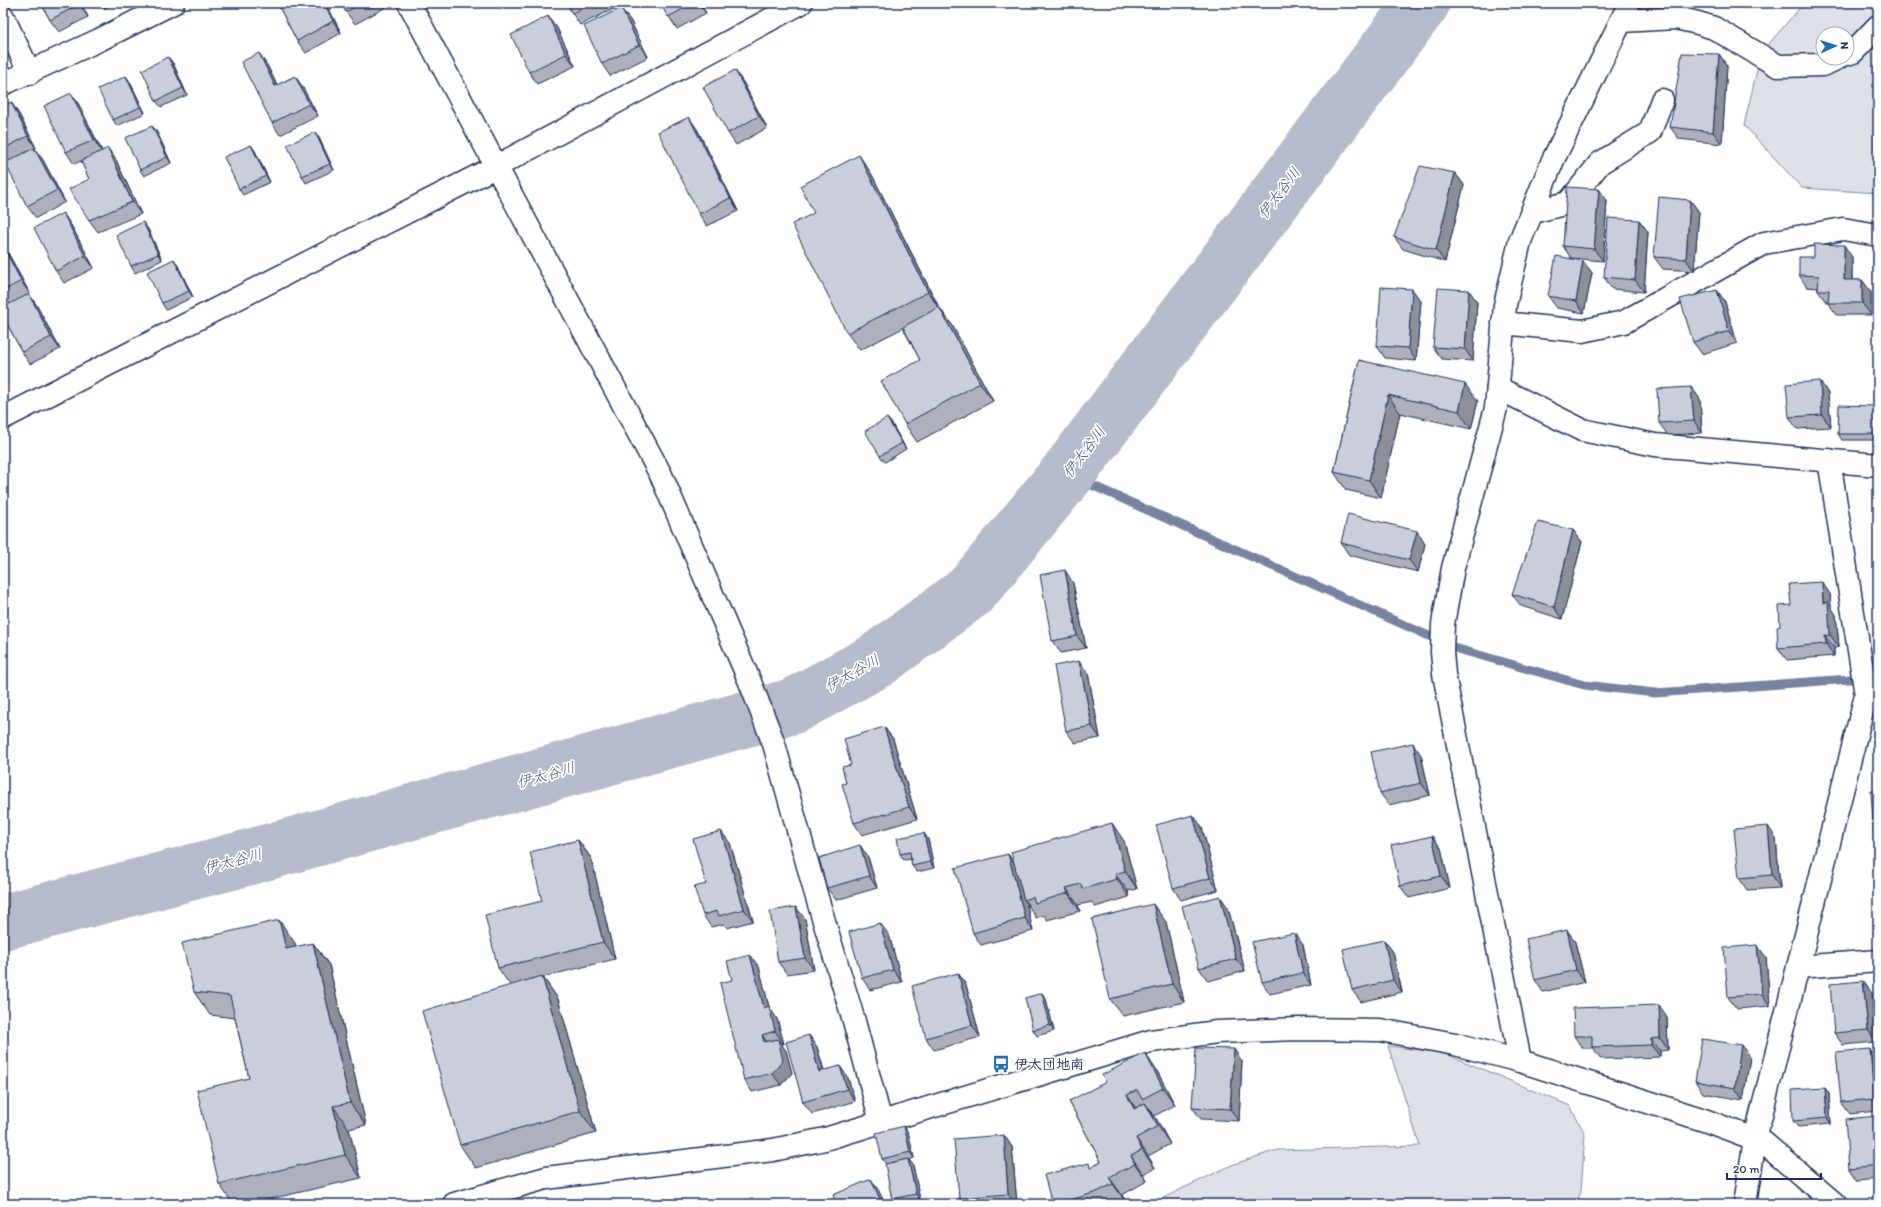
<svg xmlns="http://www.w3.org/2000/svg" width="1881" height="1207" viewBox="0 0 1881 1207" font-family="Itim,'Klee One',sans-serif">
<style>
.green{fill:#dee1e7;stroke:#7c88a2;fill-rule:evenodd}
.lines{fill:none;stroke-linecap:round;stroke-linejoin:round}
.stream{stroke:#77839f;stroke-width:9}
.river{stroke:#b5bbca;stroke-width:56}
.minor-casing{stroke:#1b2f5e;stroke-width:25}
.minor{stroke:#fff;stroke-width:22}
.wall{fill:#aeb1bb;stroke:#1b2f5e}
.shaded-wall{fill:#8d9099;stroke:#1b2f5e}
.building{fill:#caceda;stroke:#1b2f5e}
.labels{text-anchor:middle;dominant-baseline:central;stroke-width:3.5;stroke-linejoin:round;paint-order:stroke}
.poi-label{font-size:14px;font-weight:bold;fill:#1b2f5e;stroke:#fff;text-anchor:start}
.water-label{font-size:15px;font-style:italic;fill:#49597e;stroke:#fff}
</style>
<rect width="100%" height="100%" fill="#fff"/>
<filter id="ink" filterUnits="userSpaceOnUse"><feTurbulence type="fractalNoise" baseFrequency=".025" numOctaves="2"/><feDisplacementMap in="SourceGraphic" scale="8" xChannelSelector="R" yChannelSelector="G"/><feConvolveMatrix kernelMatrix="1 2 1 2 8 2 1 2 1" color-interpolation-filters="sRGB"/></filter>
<g filter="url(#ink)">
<g class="green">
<path d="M1804,3H1878V193L1802,188L1744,125L1761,53ZM1823,34H1847V58H1823Z"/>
<polygon points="1388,1046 1444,1053 1570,1106 1585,1134 1581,1192 1576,1204 1155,1204 1165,1197 1234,1164 1277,1150 1420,1146"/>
</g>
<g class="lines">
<polyline class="stream" points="1067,474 1458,649 1584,685 1655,693 1878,677"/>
<polyline class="river" points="3,922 250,857 793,706 876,661 971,591 1067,474 1422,3"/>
<g class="minor-casing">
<g id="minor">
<polyline points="409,3 661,475 750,682 774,744 815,891 854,1021 881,1122"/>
<polyline points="3,17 30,73"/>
<polyline points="1621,21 1676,18 1698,23 1714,28 1778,66 1823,65 1838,58"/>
<polyline points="1847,54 1853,52 1878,26"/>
<polyline points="3,84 99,40 173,3"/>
<polyline points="1532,212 1568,203 1600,163 1650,132 1662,100"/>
<polyline points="1503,323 1582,331 1624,322 1764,243 1843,229 1878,235"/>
<polyline points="1498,388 1582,430 1655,445 1878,465"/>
<polyline points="3,418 497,166 801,3"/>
<polyline points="1798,967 1878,961"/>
<polyline points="1520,1061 1444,674 1442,652 1443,624 1453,568 1496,408 1505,305 1520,241 1553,160 1626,11 1628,3"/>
<polyline points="454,1204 546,1178 773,1150 825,1139 1151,1041 1217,1032 1298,1029 1380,1030 1455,1044 1520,1061 1704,1120 1755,1139 1764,1143 1835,1204"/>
<polyline points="1745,1204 1755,1139 1866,695 1829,460"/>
</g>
</g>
<use href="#minor" class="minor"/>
</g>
<g class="wall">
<polygon points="41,3 81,3 88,17 59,32 50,20"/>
<polygon points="98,3 115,3 103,9"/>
<polygon points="277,3 326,3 341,33 306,53 297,41"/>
<polygon points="341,3 389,3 390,5 355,24 346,12"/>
<polygon points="567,3 616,3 618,7 580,25 572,13"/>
<polygon points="660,3 700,3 706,13 677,29"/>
<polygon points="548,16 557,28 575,66 537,84 529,72"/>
<polygon points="630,20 648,57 610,76 602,64"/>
<polygon points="1719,54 1727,66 1722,144 1679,139 1670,127"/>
<polygon points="173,63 187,95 161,107 156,101"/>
<polygon points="267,65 277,85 295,76 303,88 318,116 280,135 272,123"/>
<polygon points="126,76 130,82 145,113 117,126 113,120"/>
<polygon points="743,82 767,128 736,145 728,133"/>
<polygon points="71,93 79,105 102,151 116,160 141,214 98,232 89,220 89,179 81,161 74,164 66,152"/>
<polygon points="3,106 19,114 36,148 35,149 43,160 65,202 36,218 27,206 7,162 3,156"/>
<polygon points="152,126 157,132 171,163 144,176 140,170"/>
<polygon points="697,129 738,211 707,226 699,214"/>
<polygon points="315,132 319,138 334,170 306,183 302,176"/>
<polygon points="251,145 255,151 270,182 243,195 239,189"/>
<polygon points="871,173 939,307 952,325 993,401 917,442 905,424 920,360 903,328 860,350 847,333"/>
<polygon points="1455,173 1464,185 1445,262 1403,249 1394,237"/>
<polygon points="1599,189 1607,201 1603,261 1571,258 1563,246"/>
<polygon points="1690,200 1699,212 1694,271 1663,269 1654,257"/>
<polygon points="1639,220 1648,232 1644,292 1612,289 1604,277"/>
<polygon points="71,225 94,268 64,283 56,271"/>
<polygon points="148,229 162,260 135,273 131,266"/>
<polygon points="3,244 7,251 30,294 29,294 37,306 60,349 30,364 22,352 3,316"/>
<polygon points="1814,257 1852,257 1852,280 1862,280 1871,292 1871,315 1837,315 1828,303 1828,302 1827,302 1818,290 1818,288 1807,287 1799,275"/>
<polygon points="174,259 178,266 193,297 166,310 162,303"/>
<polygon points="1583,261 1592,273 1584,313 1557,308 1548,296"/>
<polygon points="1717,290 1725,302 1737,343 1702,354 1693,342"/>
<polygon points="1421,301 1416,361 1385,358 1377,346"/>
<polygon points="1477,302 1473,361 1442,359 1433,347"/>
<polygon points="1359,360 1478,401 1471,429 1400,413 1381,498 1346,490 1334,472"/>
<polygon points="1691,387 1700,399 1702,433 1668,435 1659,423"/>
<polygon points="1828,393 1831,427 1797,429 1789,417"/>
<polygon points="1878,408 1878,440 1842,440 1838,434"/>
<polygon points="887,418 892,424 906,449 885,462 880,456"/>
<polygon points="1573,530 1582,542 1562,619 1521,606 1512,594"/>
<polygon points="1341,543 1425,544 1418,572 1349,555"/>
<polygon points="1073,583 1086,648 1061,653 1052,641"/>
<polygon points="1830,594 1831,607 1836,615 1839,647 1834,648 1834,656 1787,660 1778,648 1780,626 1791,605"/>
<polygon points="1088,673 1100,738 1075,743 1066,731"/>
<polygon points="884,727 893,739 917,819 862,835 854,823 846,783 851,765"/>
<polygon points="1421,755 1430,795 1389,805 1380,793"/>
<polygon points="1878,791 1878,857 1875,852"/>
<polygon points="1193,815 1202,827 1218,890 1181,900 1173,888"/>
<polygon points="1432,836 1441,848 1450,888 1409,898 1400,886"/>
<polygon points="1776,838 1780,888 1747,890 1739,878"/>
<polygon points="928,839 934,868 917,872 912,866 911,859 904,860 900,854"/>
<polygon points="578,840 591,858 615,959 543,977 558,999 596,1133 476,1168 460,1145 510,985 498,968 542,901"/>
<polygon points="1124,841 1137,889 1128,891 1129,897 1095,907 1092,902 1078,905 1080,911 1047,920 1044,915 1036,918 1026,902 1033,931 981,945 973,933 1008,854 1013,862"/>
<polygon points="730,843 753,921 727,928 724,924 711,927 703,915 706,884"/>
<polygon points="868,857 877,888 836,900 827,888"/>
<polygon points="1220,896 1228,908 1245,971 1208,981 1199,968"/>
<polygon points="805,919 814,970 787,974 778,962"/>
<polygon points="1166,922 1184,1002 1123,1016 1110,999"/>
<polygon points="1567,930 1575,942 1585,982 1543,992 1535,980"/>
<polygon points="1294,933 1303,945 1311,985 1270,994 1262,982"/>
<polygon points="889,935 902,982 870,990 862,978"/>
<polygon points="1384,940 1393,952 1402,992 1361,1002 1352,990"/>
<polygon points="295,943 296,947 313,943 329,965 366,1125 349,1129 361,1178 249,1204 233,1204 219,1184 249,1078 235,1018 210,1015 194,992"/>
<polygon points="1766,957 1770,1006 1737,1009 1728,997"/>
<polygon points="759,967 769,1007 777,1019 784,1044 781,1044 786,1051 792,1073 781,1085 752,1092 744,1080"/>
<polygon points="958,973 966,985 980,1037 934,1050 926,1038"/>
<polygon points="1872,993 1876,1042 1843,1045 1834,1033"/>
<polygon points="1046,999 1054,1031 1037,1036 1033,1030"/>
<polygon points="1659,1005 1667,1017 1668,1050 1660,1051 1660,1057 1601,1059 1593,1048 1582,1048 1574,1036"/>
<polygon points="809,1035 817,1047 824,1070 848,1078 855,1101 812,1114 803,1102"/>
<polygon points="1750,1057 1743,1100 1703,1093 1695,1081"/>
<polygon points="1878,1060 1878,1111 1850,1114 1841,1102"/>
<polygon points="1242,1061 1239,1121 1201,1119 1192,1107"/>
<polygon points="1157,1071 1175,1105 1154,1116 1149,1108 1157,1120 1170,1144 1148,1156 1155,1168 1143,1174 1147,1181 1122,1195 1125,1201 1120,1204 1052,1204 1092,1167 1101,1162 1069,1101"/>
<polygon points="1825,1088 1829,1094 1831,1124 1798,1127 1793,1121"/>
<polygon points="1878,1116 1878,1179 1857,1181 1849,1169"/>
<polygon points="908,1132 914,1158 909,1160 913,1165 920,1200 902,1204 896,1204 892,1199 886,1164 882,1159"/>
<polygon points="1004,1135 1012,1147 1017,1204 964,1204 959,1198"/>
</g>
<g class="shaded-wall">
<polygon points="79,3 81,3 88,17"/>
<polygon points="324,3 326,3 341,33 333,21"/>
<polygon points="698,3 700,3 706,13"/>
<polygon points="621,8 630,20 648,57 639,45"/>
<polygon points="548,16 557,28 575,66 566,54"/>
<polygon points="259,53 267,65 283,98 275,86"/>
<polygon points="1719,54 1727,66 1722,144 1713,132"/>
<polygon points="168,57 173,63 187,95 183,88"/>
<polygon points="735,70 743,82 767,128 759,116"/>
<polygon points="126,76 130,82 145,113 140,107"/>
<polygon points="295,76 303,88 318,116 309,104"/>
<polygon points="71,93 79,105 102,152 94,140"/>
<polygon points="11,102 19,114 36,148 28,136"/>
<polygon points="689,117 697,129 738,211 730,198"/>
<polygon points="152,126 157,132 171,163 167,157"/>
<polygon points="315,132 319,138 334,170 330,164"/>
<polygon points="251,145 255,151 270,182 266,176"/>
<polygon points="34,148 43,160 65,202 57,190"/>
<polygon points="108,148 116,160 141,214 132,202"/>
<polygon points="859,155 871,173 940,310 928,292"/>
<polygon points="1455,173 1464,185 1445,262 1436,250"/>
<polygon points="1599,189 1607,201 1603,261 1594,249"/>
<polygon points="1690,200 1699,212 1694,271 1686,259"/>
<polygon points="63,213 71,225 94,268 85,256"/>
<polygon points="1639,220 1648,232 1644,292 1635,280"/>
<polygon points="143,222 148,229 162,260 158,254"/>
<polygon points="3,244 7,251 30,294 21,281 3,246"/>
<polygon points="1844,245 1852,257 1852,292 1844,280"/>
<polygon points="174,259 178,266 193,297 189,291"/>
<polygon points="1583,261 1592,273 1584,313 1576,301"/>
<polygon points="1862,280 1871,292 1871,315 1862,303"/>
<polygon points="1412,289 1421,301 1416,361 1408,348"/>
<polygon points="1469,290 1477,302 1473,361 1465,349"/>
<polygon points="1717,290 1725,302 1737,343 1729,331"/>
<polygon points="29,294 37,306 60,349 51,337"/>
<polygon points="939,307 952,325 993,401 980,383"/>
<polygon points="1820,381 1828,393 1831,427 1822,415"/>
<polygon points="1465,384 1478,401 1471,429 1459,411"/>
<polygon points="1691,387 1700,399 1702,433 1694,421"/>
<polygon points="1388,395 1400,413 1381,498 1369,480"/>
<polygon points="1877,406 1878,408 1878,437 1876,434"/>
<polygon points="887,418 892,424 906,449 902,443"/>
<polygon points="1573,530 1582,542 1562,619 1554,607"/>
<polygon points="1417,531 1425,544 1418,572 1409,560"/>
<polygon points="1065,570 1073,583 1086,648 1077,636"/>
<polygon points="1822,582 1830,594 1831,607 1836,615 1839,647 1830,635 1823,603"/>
<polygon points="1825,636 1834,648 1834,656 1826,644"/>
<polygon points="1079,661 1088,673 1100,738 1092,726"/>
<polygon points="884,727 893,739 917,819 909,807"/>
<polygon points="1413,743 1421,755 1430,795 1421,783"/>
<polygon points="1193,815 1202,827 1218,890 1210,878"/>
<polygon points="1112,823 1124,841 1137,889 1125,871"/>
<polygon points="1768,826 1776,838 1780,888 1772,875"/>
<polygon points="721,831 730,843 753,921 744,909"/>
<polygon points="924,833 928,839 934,868 930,862"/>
<polygon points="1432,836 1441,848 1450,888 1441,876"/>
<polygon points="578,840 591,858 615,959 603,942"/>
<polygon points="860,845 868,857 877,888 869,876"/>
<polygon points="1008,854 1016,866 1024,900 1026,902 1033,931 1025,918"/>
<polygon points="1115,874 1128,891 1129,897 1117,879"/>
<polygon points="1066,888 1078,905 1080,911 1068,893"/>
<polygon points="1220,896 1228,908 1245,971 1236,959"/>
<polygon points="1153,904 1166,922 1184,1002 1172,984"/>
<polygon points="796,907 805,919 814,970 805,958"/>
<polygon points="279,920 295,943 302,972 286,949"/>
<polygon points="880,923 889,935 902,982 893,970"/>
<polygon points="1567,930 1575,942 1585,982 1576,970"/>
<polygon points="1294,933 1303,945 1311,985 1303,973"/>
<polygon points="1384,940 1393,952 1402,992 1393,980"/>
<polygon points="313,943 329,965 366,1125 350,1103"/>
<polygon points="1757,945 1766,957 1770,1006 1762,994"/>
<polygon points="750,955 759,967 769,1007 777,1019 784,1044 775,1031 764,1008"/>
<polygon points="958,973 966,985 980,1037 972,1025"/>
<polygon points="542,976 558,999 596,1133 580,1111"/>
<polygon points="1863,981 1872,993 1876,1042 1868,1030"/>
<polygon points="1042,993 1046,999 1054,1031 1050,1025"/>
<polygon points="1659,1005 1667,1017 1668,1050 1660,1038"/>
<polygon points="762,1035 771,1047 764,1042"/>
<polygon points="809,1035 817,1047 827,1084 819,1072"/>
<polygon points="778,1039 786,1051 792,1073 781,1085 772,1073"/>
<polygon points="1651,1039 1660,1051 1660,1057 1651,1045"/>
<polygon points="1741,1045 1750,1057 1743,1100 1735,1088"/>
<polygon points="1234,1049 1242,1061 1239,1121 1230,1109"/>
<polygon points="1870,1049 1878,1060 1878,1104 1874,1099"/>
<polygon points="1145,1053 1157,1071 1175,1105 1163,1088"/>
<polygon points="840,1066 848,1078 855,1101 847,1089"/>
<polygon points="1825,1088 1829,1094 1831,1124 1827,1118"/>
<polygon points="1127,1095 1139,1113 1134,1109"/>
<polygon points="1145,1103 1157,1120 1170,1144 1158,1126"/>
<polygon points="333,1106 349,1129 361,1178 345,1155"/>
<polygon points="904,1126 908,1132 914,1158 910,1152"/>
<polygon points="1004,1135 1012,1147 1017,1204 1016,1204 1008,1194"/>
<polygon points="1136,1138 1148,1156 1155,1168 1142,1150"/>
<polygon points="1131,1156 1143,1174 1147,1181 1135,1164"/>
<polygon points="908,1159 913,1165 920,1200 916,1194"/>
<polygon points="1109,1177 1122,1195 1125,1201 1113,1184"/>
<polygon points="871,1179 879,1191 885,1204 882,1204"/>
</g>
<g class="building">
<polygon points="41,3 79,3 80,4 50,20"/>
<polygon points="277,3 324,3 333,21 297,41"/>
<polygon points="341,3 363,3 346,12"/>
<polygon points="567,3 593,3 572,13"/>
<polygon points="660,3 694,3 668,17"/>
<polygon points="621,8 639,45 602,64 584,26"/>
<polygon points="548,16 566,54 529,72 511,35"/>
<polygon points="259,53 275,86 295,76 309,104 272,123 241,62"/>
<polygon points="1682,53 1719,54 1713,132 1670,127"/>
<polygon points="168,57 183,88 156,101 142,70"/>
<polygon points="735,70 759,116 728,133 703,87"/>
<polygon points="126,76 140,107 113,120 98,89"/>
<polygon points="71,93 94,140 66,152 44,106"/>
<polygon points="11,102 28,136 3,149 3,106"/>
<polygon points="689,117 730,198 699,214 658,132"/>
<polygon points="152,126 167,157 140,170 125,138"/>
<polygon points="315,132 330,164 302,176 287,145"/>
<polygon points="251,145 266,176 239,189 224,157"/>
<polygon points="34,148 57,190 27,206 5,163"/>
<polygon points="108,148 132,202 89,220 69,189 89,179 81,161"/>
<polygon points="859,155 928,292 847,333 792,224 814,213 800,186"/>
<polygon points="1420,166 1455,173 1436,250 1394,237"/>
<polygon points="1567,187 1599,189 1594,249 1563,246"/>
<polygon points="1659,197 1690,200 1686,259 1654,257"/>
<polygon points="63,213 85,256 56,271 34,228"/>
<polygon points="1608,218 1639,220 1635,280 1604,277"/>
<polygon points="143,222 158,254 131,266 116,235"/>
<polygon points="1814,244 1844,245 1844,280 1862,280 1862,303 1828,303 1829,290 1818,290 1819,276 1799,275 1799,257 1814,257"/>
<polygon points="3,246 21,281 3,291"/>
<polygon points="1556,256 1583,261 1576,301 1548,296"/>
<polygon points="174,259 189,291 162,303 147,272"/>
<polygon points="1381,287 1412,289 1408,348 1377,346"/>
<polygon points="1438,288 1469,290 1465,349 1433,347"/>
<polygon points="1717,290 1729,331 1693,342 1680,299"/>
<polygon points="29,294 51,337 22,352 3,316 3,307"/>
<polygon points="939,307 980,383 905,424 881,381 920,360 903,327"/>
<polygon points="1359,360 1465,384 1459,411 1388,395 1369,480 1334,472"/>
<polygon points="1820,381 1822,415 1789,417 1786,384"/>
<polygon points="1691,387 1694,421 1659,423 1657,389"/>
<polygon points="1839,405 1877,406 1876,434 1838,434"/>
<polygon points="887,418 902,443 880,456 865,431"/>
<polygon points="1348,514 1417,531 1409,560 1341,543"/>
<polygon points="1538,522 1573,530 1554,607 1512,594"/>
<polygon points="1065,570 1077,636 1052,641 1040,575"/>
<polygon points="1822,582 1823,603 1828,602 1830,635 1825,636 1826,644 1778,648 1777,627 1780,626 1779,606 1791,605 1789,584"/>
<polygon points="1079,661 1092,726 1066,731 1054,666"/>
<polygon points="884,727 909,807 854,823 842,784 846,783 842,767 851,765 844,739"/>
<polygon points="1413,743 1421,783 1380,793 1371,752"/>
<polygon points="1871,791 1878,791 1878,852 1875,852"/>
<polygon points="1193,815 1210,878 1173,888 1156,825"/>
<polygon points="1112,823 1125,871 1115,874 1117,879 1083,889 1081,884 1066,888 1068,893 1035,903 1033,897 1024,900 1011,852"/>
<polygon points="1768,826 1772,875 1739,878 1734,829"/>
<polygon points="721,831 744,909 719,916 717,911 703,915 694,887 706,884 693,839"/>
<polygon points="924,833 930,862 912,866 910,852 900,854 897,838"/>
<polygon points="1432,836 1441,876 1400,886 1391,845"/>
<polygon points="578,840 603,942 498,968 485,915 542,901 530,852"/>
<polygon points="860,845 869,876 827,888 819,858"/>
<polygon points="1008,854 1025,918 973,933 955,868"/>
<polygon points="1220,896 1236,959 1199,968 1182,906"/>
<polygon points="1153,904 1172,984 1110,999 1092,919"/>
<polygon points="796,907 805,958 778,962 770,911"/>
<polygon points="279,920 286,949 313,943 350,1103 333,1106 345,1155 219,1184 197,1090 249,1078 230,996 194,992 182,943"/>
<polygon points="880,923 893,970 862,978 849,932"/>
<polygon points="1567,930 1576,970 1535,980 1526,939"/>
<polygon points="1294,933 1303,973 1262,982 1252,942"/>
<polygon points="1384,940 1393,980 1352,990 1343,949"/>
<polygon points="1757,945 1762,994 1728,997 1724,948"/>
<polygon points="750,955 764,1008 769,1006 775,1031 762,1035 764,1042 778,1039 783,1061 772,1073 744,1080 720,983 732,980 727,961"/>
<polygon points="958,973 972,1025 926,1038 912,986"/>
<polygon points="542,976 580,1111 460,1145 422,1011"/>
<polygon points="1863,981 1868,1030 1834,1033 1830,984"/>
<polygon points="1042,993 1050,1025 1033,1030 1025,998"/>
<polygon points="1659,1005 1660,1038 1651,1039 1651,1045 1592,1047 1592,1036 1574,1036 1573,1008"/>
<polygon points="809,1035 819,1072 840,1066 847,1089 803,1102 786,1042"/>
<polygon points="1702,1039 1741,1045 1735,1088 1695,1081"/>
<polygon points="1196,1048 1234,1049 1230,1109 1192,1107"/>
<polygon points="1870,1049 1874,1099 1841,1102 1836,1052"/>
<polygon points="1145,1053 1163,1088 1142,1099 1137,1090 1127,1095 1134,1109 1145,1103 1158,1126 1136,1138 1142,1150 1131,1156 1135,1164 1109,1177 1113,1184 1097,1192 1057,1204 1052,1204 1044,1175 1089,1163 1090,1168 1101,1162 1069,1101 1106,1082 1102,1075"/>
<polygon points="1825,1088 1827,1118 1793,1121 1792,1090"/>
<polygon points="1878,1116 1878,1166 1849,1169 1845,1119"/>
<polygon points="904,1126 910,1152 882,1159 876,1133"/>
<polygon points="1004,1135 1008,1194 959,1198 954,1139"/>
<polygon points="908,1159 916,1194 892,1199 885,1164"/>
<polygon points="871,1179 882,1204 836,1204 833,1195"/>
</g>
</g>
<defs>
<g id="bus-bare" transform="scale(1.38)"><path d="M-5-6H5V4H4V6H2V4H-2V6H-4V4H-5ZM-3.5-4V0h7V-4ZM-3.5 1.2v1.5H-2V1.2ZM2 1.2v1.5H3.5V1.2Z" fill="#1f6fb2" stroke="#fff" stroke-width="2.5" paint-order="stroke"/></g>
</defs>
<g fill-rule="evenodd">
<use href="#bus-bare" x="1001" y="1064"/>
</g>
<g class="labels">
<g class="poi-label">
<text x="1014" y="1064">伊太団地南</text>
</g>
<g class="water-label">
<text transform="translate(1279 193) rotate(-53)">伊太谷川</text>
<text transform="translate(1084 452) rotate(-53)">伊太谷川</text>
<text transform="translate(852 673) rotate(-29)">伊太谷川</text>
<text transform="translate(546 775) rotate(-16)">伊太谷川</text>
<text transform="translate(233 861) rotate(-15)">伊太谷川</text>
</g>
</g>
<rect width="1881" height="1207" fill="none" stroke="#fff" stroke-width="16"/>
<rect x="8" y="8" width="1865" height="1191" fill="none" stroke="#1b2f5e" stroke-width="1.5" filter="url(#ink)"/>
<g transform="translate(1835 46) rotate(87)"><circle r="19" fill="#ffffff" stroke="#a4acbf"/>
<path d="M0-3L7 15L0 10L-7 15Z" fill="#1f6fb2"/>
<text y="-6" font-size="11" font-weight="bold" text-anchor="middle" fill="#1b2f5e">N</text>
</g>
<path d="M1727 1173v6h94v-6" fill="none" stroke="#1b2f5e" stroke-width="2"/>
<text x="1733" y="1173" font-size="12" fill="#1b2f5e" stroke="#ffffff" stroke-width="3" paint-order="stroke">20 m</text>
</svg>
